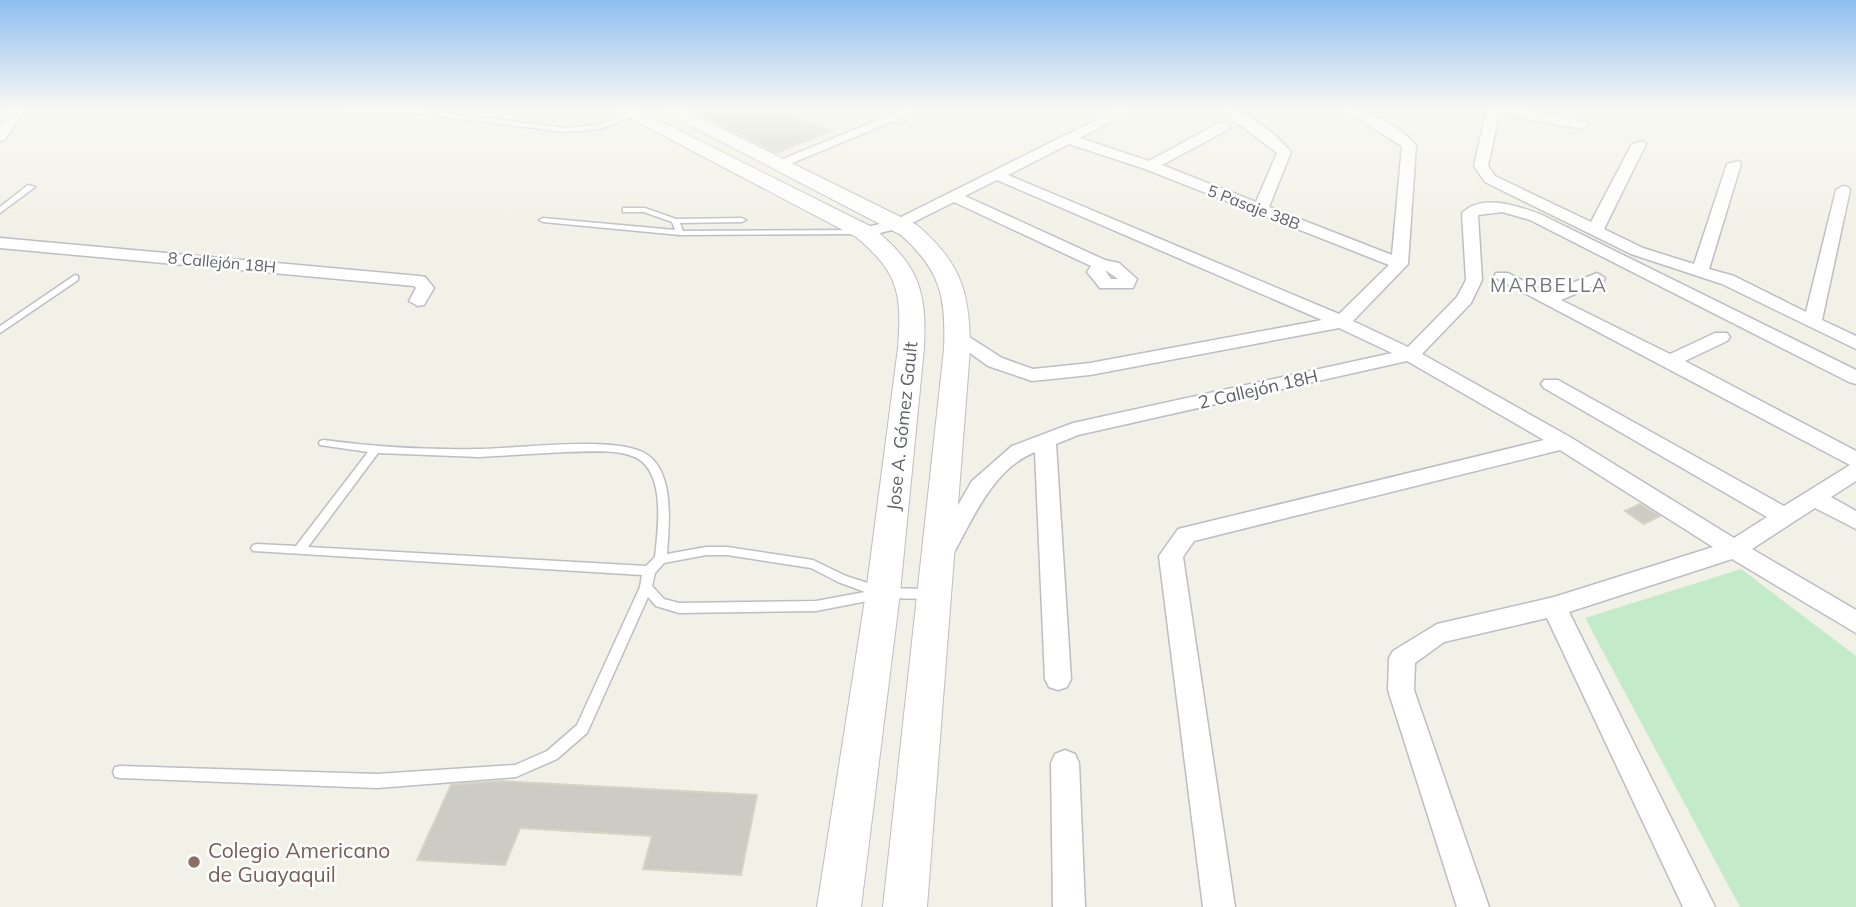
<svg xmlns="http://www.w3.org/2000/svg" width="1856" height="907" viewBox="0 0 1856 907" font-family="Mulish,sans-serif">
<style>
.green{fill:#c3eac9}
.building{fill:#cccbc4;stroke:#d7d4c5;stroke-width:2}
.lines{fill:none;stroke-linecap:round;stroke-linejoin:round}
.lane-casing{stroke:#bbbec3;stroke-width:3}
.street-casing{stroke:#bbbec3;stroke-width:3}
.secondary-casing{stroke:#bcbec5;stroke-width:2}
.lane{fill:#fff;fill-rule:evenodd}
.street{fill:#fff;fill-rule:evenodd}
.secondary{fill:#fff;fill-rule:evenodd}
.education-dot{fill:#8d6e63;stroke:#fff;stroke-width:2.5}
.labels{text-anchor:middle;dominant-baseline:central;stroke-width:5;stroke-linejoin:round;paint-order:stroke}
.far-street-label{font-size:16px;fill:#5e6168;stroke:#fff}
.street-label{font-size:18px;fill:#5e6168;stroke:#fff}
.neighbourhood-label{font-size:19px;letter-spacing:2px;fill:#6f737a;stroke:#fff}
.near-education-label{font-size:21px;fill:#785e54;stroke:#fff;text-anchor:start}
</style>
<rect width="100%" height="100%" fill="#f1f1e7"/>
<polygon class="green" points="1741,569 1856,656 1856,907 1740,907 1585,618"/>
<g class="building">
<polygon points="688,109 776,109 831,131 777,153"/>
<polygon points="1640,504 1660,516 1644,524 1625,511"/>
<polygon points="501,781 757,795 741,875 643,869 652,836 520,828 505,865 417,860 451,785"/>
</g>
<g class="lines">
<g class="lane-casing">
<g id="lane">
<polygon points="21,109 34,109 15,114 12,112"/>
<polygon points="297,109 411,109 566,128 598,125 632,114 637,115 599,129 566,132 405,112 300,111"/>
<polygon points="892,117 903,121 904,122 901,124 890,120 889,119"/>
<polygon points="28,185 35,187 0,213 0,207"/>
<polygon points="623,208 645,208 676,219 742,218 746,220 742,222 680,223 683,231 861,230 865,232 861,234 680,235 543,222 539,220 543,218 675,230 672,222 644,212 623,212"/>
<polygon points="75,275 78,276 78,280 0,333 0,326"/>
<path d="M324,440C375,447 426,450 478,449C516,449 616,435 646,454C675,472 669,525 667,554L706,547H727L813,560L846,576L883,588L930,589L934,591L936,594L934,597L930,599L883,598L816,611L679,613L656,606L648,597L587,733L557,759L516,777L377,788L120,778L115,777L113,772L115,767L120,766L377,774L515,765L547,751L577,725L640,587L642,575L253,551L251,548L253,545L257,544L296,546L368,452L320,445L319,443L320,441ZM566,452C587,452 612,449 632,456C667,468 658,529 655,557L646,566L308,547L378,453L479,457ZM706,555H727L811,568L838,582L865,592L816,601L679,603L664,599L652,586L655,573L664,563Z"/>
</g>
</g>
<g class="street-casing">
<g id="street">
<polygon points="13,109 25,109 5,140 0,141 0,127"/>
<polygon points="905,109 922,109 785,166 773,163"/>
<path d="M1118,109H1134L1080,138L1149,161L1219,123H1229V129L1162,165L1256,202L1277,153L1219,109C1243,108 1276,133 1291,152L1269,207L1392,255L1402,146L1342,109C1366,108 1400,126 1416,145L1408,264L1353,321L1408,347L1457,297L1466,280L1462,213C1482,193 1517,206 1540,214L1856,370V384L1849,382L1530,220L1502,212L1478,215L1482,280L1471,303L1422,354L1570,437L1734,538L1767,517L1544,388L1541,384L1544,380H1558L1784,506L1850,465L1494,277L1496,273H1508L1547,293L1597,273L1605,278L1603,282L1561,300L1670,354L1715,333H1727L1730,337L1727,341L1685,361L1856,451V481L1831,497L1856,511V529L1815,508L1752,549L1856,610V633L1732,559L1569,612L1715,907H1683L1547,618L1444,642L1415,663L1414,690L1489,907H1457L1388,690L1389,658L1393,651L1437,624L1554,597L1713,547L1560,450L1194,541L1183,557L1235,907H1203L1159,556L1178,529L1544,440L1407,361L1078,435L1056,444L1071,679L1067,687L1058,690L1049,687L1045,679L1035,452C992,469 972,521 951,558L943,561L935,558L931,552L972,481L1012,446L1073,423L1392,353L1339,328L1090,375L1032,381L988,366L948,337L951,333H963L1002,358L1033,369L1090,363L1322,320L997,180L965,196L1105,260L1119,263L1137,279L1133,288H1100L1087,272L1091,266L954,202L904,227L864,237L856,232L858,229L893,221ZM1069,144L1145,169L1389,265L1339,314L1008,175ZM1105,270L1118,279H1111Z"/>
<polygon points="1487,109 1525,109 1587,122 1589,125 1582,129 1499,114 1488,166 1495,176 1591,222 1632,144 1644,141 1646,144 1604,229 1643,248 1694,264 1727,164 1739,161 1741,164 1709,269 1734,276 1806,312 1836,190 1843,186 1848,187 1850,190 1822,320 1856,336 1856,349 1722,284 1631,254 1485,182 1474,166"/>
<polygon points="0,238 419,276 425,277 434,288 424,305 418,306 409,301 416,288 414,286 0,248"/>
<polygon points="1065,750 1075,754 1079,763 1085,907 1053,907 1051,763 1055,754"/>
</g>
</g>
<g class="secondary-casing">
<g id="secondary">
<path d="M613,109H636L872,227C918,265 927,289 924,348L900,593L861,907H817L866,593L898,348C902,294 899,273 856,237Z"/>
<path d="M659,109H682L917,225C961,263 970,292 970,349L927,907H883L944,349C946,297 941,271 901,235Z"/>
</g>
</g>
<use href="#lane" class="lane"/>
<use href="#street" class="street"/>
<use href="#secondary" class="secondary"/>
</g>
<linearGradient id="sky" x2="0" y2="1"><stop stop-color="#8fbef1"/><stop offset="0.46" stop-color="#f9f9f4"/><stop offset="1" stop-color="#f9f9f4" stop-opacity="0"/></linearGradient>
<rect width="1856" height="236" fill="url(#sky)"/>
<circle class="education-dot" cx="194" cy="862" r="7"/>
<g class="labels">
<g class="far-street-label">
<text transform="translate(1254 207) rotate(21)">5 Pasaje 38B</text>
<text transform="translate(222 262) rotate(5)">8 Callejón 18H</text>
</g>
<g class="street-label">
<text transform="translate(1258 389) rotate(-13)">2 Callejón 18H</text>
<text transform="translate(902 426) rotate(-84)">Jose A. Gómez Gault</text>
</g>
<g class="neighbourhood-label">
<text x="1549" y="285">MARBELLA</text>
</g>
<g class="near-education-label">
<text x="208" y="850">Colegio Americano<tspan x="208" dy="24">de Guayaquil</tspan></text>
</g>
</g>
</svg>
